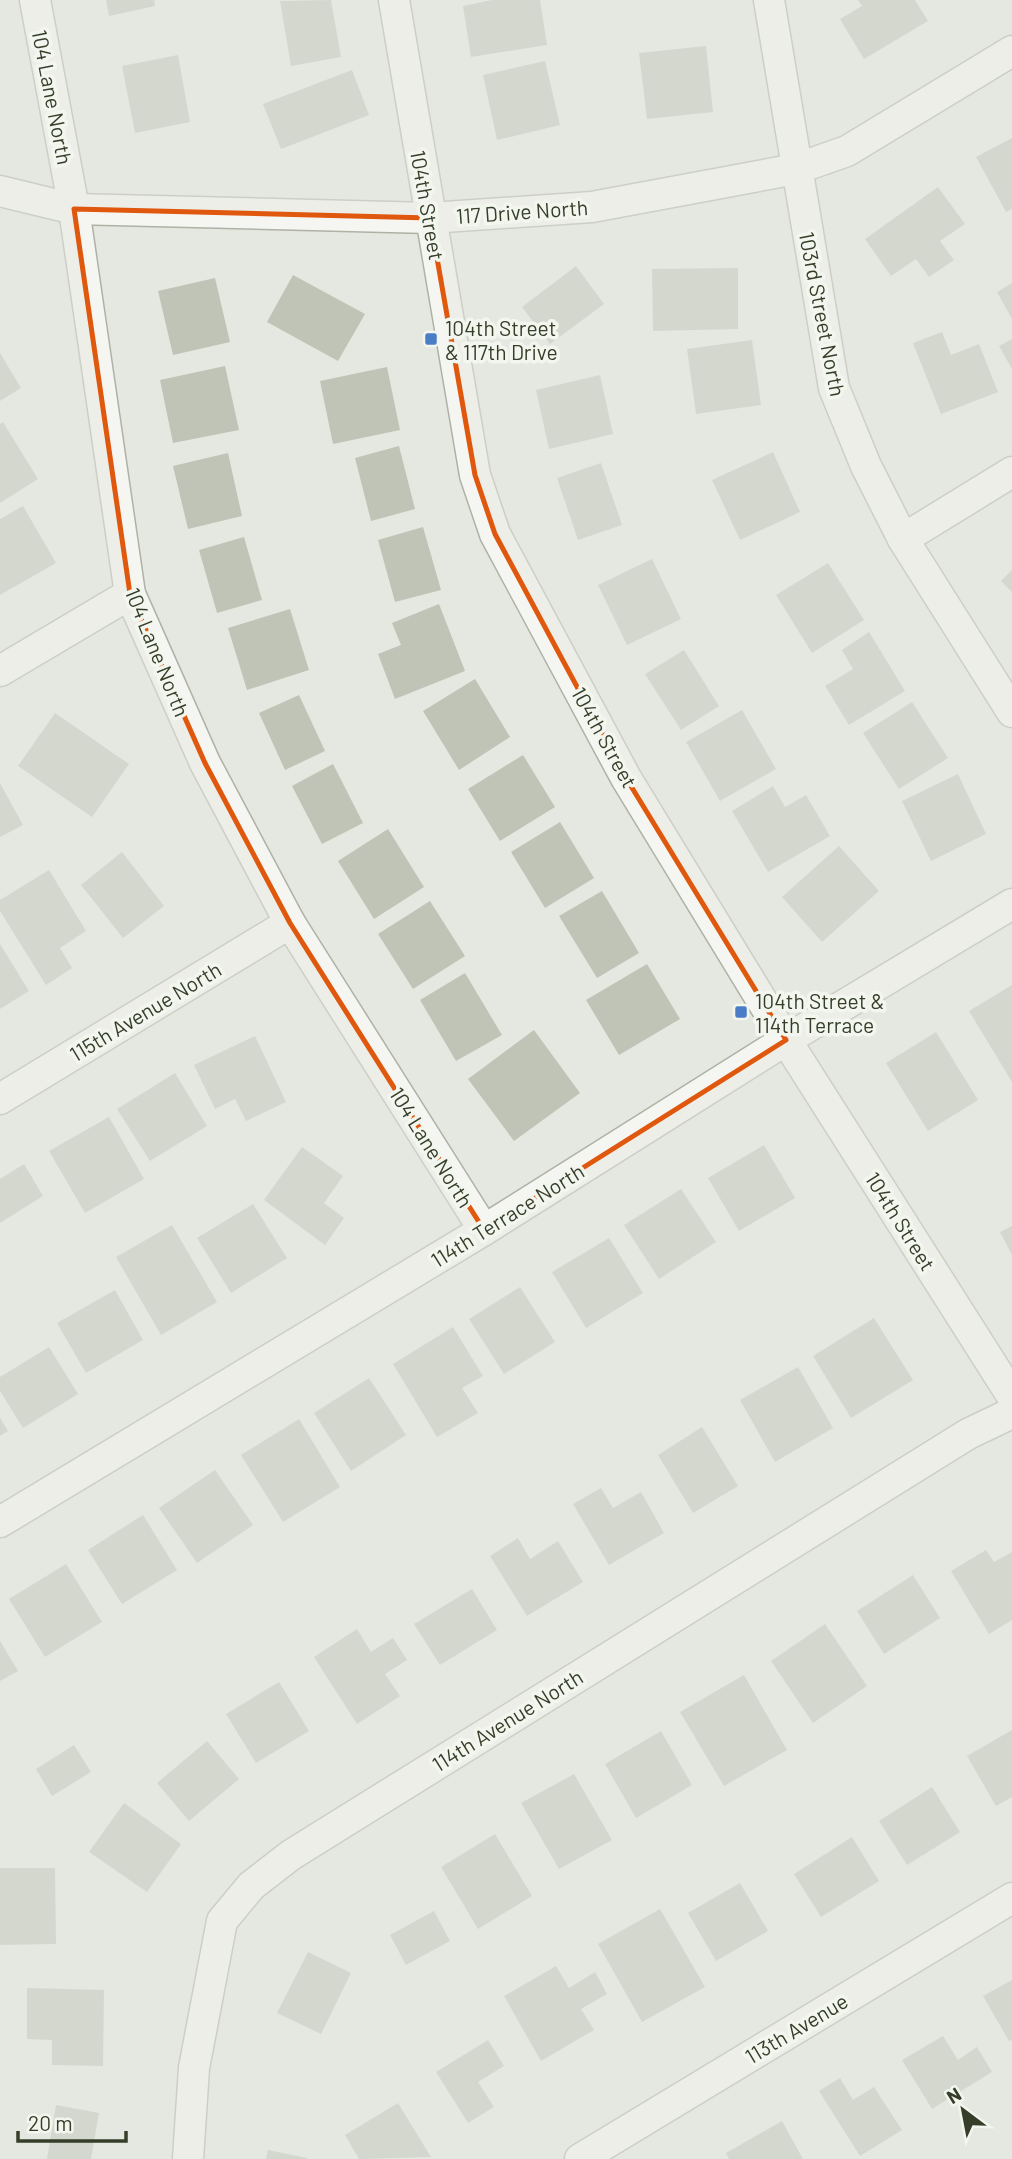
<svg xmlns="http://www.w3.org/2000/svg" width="1012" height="2159" viewBox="0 0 1012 2159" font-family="Barlow,sans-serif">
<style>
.building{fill:#bfc4b7}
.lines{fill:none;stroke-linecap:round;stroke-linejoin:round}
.minor-casing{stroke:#adb2a5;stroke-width:33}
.minor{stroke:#f5f6f2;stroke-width:30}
.marked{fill:none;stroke:#df580d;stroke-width:5;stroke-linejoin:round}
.poi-dot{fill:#4b7cc6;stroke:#f3f6ef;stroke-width:2.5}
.labels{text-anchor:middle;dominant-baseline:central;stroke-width:7;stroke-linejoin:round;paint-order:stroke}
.street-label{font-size:21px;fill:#363e29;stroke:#f3f6ef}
.poi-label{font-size:21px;fill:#363e29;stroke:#f3f6ef;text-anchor:start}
</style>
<rect width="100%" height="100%" fill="#e5e8e0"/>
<g class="building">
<polygon points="106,0 154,0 155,6 109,16"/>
<polygon points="331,0 341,57 291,66 280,1"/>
<polygon points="492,0 540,0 547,45 471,57 463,6"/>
<polygon points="858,0 915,0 928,21 864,59 840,19 862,6"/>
<polygon points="706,46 713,112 647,119 639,53"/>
<polygon points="178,55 190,122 135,133 122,66"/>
<polygon points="545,61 560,125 497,140 483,75"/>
<polygon points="352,70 369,115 281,149 263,104"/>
<polygon points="1012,138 1012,209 1006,212 976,157"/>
<polygon points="938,187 965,224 940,241 954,260 929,277 916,259 891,276 865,239"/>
<polygon points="576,266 604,304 550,344 522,307"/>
<polygon points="738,268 738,329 653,331 652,269"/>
<polygon points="293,275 365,314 338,361 267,322"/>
<polygon points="215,278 230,342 173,355 158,291"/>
<polygon points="1012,283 1012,319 997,292"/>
<polygon points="942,332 951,355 979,344 998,392 941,414 913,343"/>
<polygon points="1012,339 1012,369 999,346"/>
<polygon points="752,340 761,405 696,414 687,349"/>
<polygon points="0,353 21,388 0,401"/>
<polygon points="225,366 239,430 173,443 160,380"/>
<polygon points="387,367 400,430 333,444 320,381"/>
<polygon points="600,375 613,434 549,449 536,390"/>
<polygon points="3,422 38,479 0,503 0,424"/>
<polygon points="399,446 415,509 371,521 355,458"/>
<polygon points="773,452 800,512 740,540 712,480"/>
<polygon points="228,453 242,516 188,529 173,466"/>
<polygon points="601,463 622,525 578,540 557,478"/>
<polygon points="23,506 56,563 0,595 0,519"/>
<polygon points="423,527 441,590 395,602 378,540"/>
<polygon points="244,537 262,600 217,613 199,550"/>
<polygon points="652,559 681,619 627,645 598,585"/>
<polygon points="828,563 864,620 812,653 776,595"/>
<polygon points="1012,570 1012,592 1001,581"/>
<polygon points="439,604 465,671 395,699 378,654 401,645 392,623"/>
<polygon points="290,609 309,670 247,690 228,628"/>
<polygon points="869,632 905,691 849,725 825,686 853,669 842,650"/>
<polygon points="684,650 719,706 681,730 645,674"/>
<polygon points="475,679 510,737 459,770 423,711"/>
<polygon points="299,695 325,751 285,770 259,713"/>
<polygon points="912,702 948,758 899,789 863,733"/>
<polygon points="742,710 776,769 720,801 686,742"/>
<polygon points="55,713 129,764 92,817 18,766"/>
<polygon points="523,755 555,807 500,841 468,789"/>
<polygon points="333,764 363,823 322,844 292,786"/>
<polygon points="958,774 986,834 931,861 902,801"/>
<polygon points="0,783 23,825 0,837"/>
<polygon points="773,786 785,807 806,795 830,836 768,872 732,811"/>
<polygon points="560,822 594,878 545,908 511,852"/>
<polygon points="388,829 424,887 374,919 338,861"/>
<polygon points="839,846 879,891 822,942 782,897"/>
<polygon points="122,852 164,906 123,938 81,885"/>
<polygon points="49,870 86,931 60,948 72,968 46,985 0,911 0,900"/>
<polygon points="602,891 639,953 597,978 559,916"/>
<polygon points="430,901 465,956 413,989 378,934"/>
<polygon points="0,944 29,991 0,1009"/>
<polygon points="647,964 680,1019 619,1055 586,1000"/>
<polygon points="465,973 502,1035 456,1061 420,1000"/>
<polygon points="1012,985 1012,1082 969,1011"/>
<polygon points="534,1030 580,1093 514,1141 468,1079"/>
<polygon points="936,1032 978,1100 928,1131 886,1063"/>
<polygon points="255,1036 286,1102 246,1121 235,1099 215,1109 194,1065"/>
<polygon points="175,1073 207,1126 150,1161 117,1109"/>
<polygon points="109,1117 144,1179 85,1213 49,1151"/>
<polygon points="764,1145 795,1198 739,1231 708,1178"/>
<polygon points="302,1147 343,1176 324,1203 344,1218 325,1245 264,1200"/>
<polygon points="24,1164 43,1196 0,1223 0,1179"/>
<polygon points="681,1189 716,1242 659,1279 624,1225"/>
<polygon points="253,1204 287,1258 231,1293 197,1238"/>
<polygon points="172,1225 217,1302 161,1335 116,1257"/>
<polygon points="1012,1226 1012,1255 1000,1232"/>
<polygon points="609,1238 643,1293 586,1328 552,1272"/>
<polygon points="520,1287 555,1342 504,1374 469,1319"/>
<polygon points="115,1290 143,1340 86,1373 57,1323"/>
<polygon points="874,1318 913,1380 851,1418 813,1356"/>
<polygon points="453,1327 483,1376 462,1388 478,1413 437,1437 393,1364"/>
<polygon points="49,1347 78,1394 23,1428 0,1391 0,1377"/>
<polygon points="798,1367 833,1428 775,1462 740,1400"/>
<polygon points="369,1378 406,1435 351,1471 314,1413"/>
<polygon points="0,1418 8,1431 0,1436"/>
<polygon points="299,1419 340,1487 283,1522 241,1455"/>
<polygon points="702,1427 738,1486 693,1513 658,1455"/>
<polygon points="215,1470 253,1525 197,1563 159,1508"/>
<polygon points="601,1488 613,1508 641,1492 664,1533 609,1565 573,1504"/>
<polygon points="143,1515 177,1570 122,1604 88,1550"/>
<polygon points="518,1538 530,1559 558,1541 583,1582 527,1616 490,1556"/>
<polygon points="986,1550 994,1562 1012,1552 1012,1620 989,1634 951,1571"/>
<polygon points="66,1564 102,1622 45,1657 9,1599"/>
<polygon points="913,1575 940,1618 884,1654 857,1611"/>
<polygon points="472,1589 497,1630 440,1665 414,1624"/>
<polygon points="825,1624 867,1686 813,1723 771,1661"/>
<polygon points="357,1629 371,1652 393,1638 407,1660 385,1674 400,1696 357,1724 314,1657"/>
<polygon points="0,1641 18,1671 0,1681"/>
<polygon points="744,1675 787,1750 724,1786 680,1712"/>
<polygon points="279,1682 309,1731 256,1763 226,1714"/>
<polygon points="1012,1730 1012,1797 996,1806 967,1756"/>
<polygon points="661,1731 692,1785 636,1818 605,1764"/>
<polygon points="207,1741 239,1779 189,1821 157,1783"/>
<polygon points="74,1745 91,1772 52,1796 36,1769"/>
<polygon points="574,1774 612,1840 559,1869 521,1803"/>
<polygon points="932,1787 960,1832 907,1865 879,1821"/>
<polygon points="124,1803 181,1844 147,1892 89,1852"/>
<polygon points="495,1834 532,1896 478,1929 441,1867"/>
<polygon points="852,1837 879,1881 821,1917 794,1874"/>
<polygon points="0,1868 55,1868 56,1944 0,1945"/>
<polygon points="740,1883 768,1931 716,1961 688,1913"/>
<polygon points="660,1909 705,1987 642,2022 598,1944"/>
<polygon points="434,1911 450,1941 406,1965 390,1935"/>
<polygon points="308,1952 351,1973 321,2034 277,2013"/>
<polygon points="556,1966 569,1988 595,1972 607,1994 581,2009 594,2030 541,2061 504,1996"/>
<polygon points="1012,1980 1012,2040 1009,2041 983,1996"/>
<polygon points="27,1988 104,1990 103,2066 52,2065 52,2040 27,2039"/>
<polygon points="943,2036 958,2060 977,2047 992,2072 932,2109 902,2060"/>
<polygon points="488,2040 504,2066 478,2082 494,2107 468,2123 436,2072"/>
<polygon points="840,2078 853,2100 874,2087 902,2130 860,2156 819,2091"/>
<polygon points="398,2103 431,2157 359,2159 345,2135"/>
<polygon points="56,2105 99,2113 91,2159 47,2159"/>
<polygon points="782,2121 803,2159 729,2159 726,2153"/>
<polygon points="268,2150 307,2158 306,2159 266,2159"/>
</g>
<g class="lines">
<g class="minor-casing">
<g id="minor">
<polyline points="35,0 74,209 130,594 205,763 290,923 484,1230"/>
<polyline points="394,0 475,475 495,534 626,778 786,1040 1012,1396"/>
<polyline points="769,0 834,388 866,466 903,539 1012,712"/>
<polyline points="0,191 74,209 430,218 592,207 796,169 847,151 1012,51"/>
<polyline points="903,539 1012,472"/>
<polyline points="0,671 130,594"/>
<polyline points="0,1099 290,923"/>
<polyline points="0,1522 484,1230 786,1040 1012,904"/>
<polyline points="188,2159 194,2068 222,1921 251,1886 291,1855 968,1434 1012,1413"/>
<polyline points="580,2159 1012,1898"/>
</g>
</g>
<use href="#minor" class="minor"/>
</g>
<path d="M0 0H1012V2159H0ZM74,209L430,218L475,475L495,534L626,778L786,1040L484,1230L290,923L205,763L130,594Z" fill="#e5e8e0" fill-opacity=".55" fill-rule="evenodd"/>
<path class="marked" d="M74,209L430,218L475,475L495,534L626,778L786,1040L484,1230L290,923L205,763L130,594Z"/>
<g class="poi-dot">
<rect x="424" y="332" width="14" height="14" rx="3.5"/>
<rect x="734" y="1005" width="14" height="14" rx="3.5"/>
</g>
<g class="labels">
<g class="street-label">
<text transform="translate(53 97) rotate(79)">104 Lane North</text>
<text transform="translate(428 205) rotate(80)">104th Street</text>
<text transform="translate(522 211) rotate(-4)">117 Drive North</text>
<text transform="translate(823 314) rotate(79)">103rd Street North</text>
<text transform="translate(158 652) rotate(68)">104 Lane North</text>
<text transform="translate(605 737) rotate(61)">104th Street</text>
<text transform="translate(145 1011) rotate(-31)">115th Avenue North</text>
<text transform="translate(432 1147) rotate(58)">104 Lane North</text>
<text transform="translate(507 1215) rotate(-32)">114th Terrace North</text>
<text transform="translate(901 1221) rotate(58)">104th Street</text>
<text transform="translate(507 1720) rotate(-32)">114th Avenue North</text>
<text transform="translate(796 2028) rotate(-31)">113th Avenue</text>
</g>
<g class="poi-label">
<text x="445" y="327">104th Street<tspan x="445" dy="24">&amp; 117th Drive</tspan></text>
<text x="755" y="1000">104th Street &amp;<tspan x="755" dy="24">114th Terrace</tspan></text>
</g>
</g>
<g transform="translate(963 2110) rotate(328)" stroke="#f3f6ef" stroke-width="5" paint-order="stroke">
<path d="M0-5L12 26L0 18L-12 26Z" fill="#363e29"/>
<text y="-10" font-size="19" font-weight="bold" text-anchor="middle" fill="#363e29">N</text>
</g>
<path d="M18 2131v10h108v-10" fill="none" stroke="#363e29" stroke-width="3.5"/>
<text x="28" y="2131" font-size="21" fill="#363e29" stroke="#f3f6ef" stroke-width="5" paint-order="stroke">20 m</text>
</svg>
